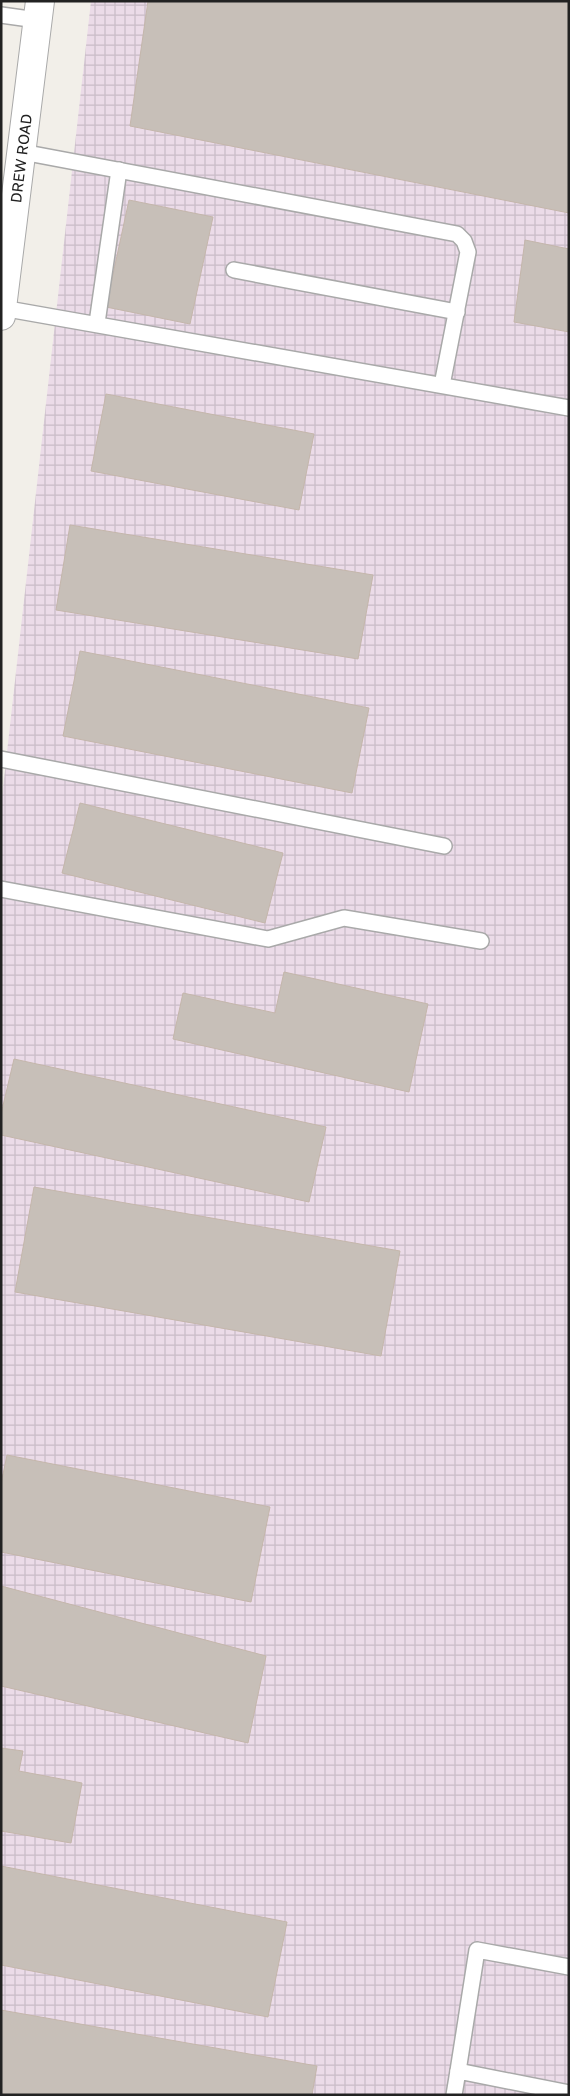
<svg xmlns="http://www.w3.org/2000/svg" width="570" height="2096" viewBox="0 0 570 2096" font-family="'Golos Text',sans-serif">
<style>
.industrial{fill:url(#industrial-grid)}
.building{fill:#c7bfb8;stroke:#c4b6ab}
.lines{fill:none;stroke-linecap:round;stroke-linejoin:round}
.service-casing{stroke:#a9a9a9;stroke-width:18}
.tertiary-casing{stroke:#a9a9a9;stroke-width:30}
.service{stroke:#fff;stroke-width:15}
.tertiary{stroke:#fff;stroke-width:28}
.labels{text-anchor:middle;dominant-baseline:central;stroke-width:4.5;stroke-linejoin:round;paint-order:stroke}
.street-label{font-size:15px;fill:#222;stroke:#fff}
</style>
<defs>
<pattern id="industrial-grid" width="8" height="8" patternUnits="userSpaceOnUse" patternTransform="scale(1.25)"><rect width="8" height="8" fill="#ebdbe8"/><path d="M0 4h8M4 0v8" fill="none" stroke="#c9bcc7"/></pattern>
</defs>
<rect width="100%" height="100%" fill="#f2efe9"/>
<polygon class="industrial" points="91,1 569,1 569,2095 1,2095 1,806"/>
<g class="building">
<polygon points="148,1 569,1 569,213 130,126"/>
<polygon points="129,200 213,217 190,324 106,307"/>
<polygon points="525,240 569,249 569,332 514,322"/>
<polygon points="106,394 314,434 299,510 91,471"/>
<polygon points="70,525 373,575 358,659 56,610"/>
<polygon points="80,651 369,708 352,793 63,736"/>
<polygon points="80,803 283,853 265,923 62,873"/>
<polygon points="284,972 428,1004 409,1092 173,1039 183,993 275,1013"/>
<polygon points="14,1059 326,1127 309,1202 1,1135 1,1114"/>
<polygon points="34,1187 400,1251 381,1356 15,1292"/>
<polygon points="7,1455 270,1507 251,1602 1,1552 1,1484"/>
<polygon points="1,1586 266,1656 248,1743 1,1686"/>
<polygon points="1,1748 23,1751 19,1771 82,1783 71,1843 1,1831"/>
<polygon points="1,1866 287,1922 268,2017 1,1965"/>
<polygon points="1,2010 317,2066 312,2095 1,2095"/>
</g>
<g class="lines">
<g class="service-casing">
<g id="service">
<polyline points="1,15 37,20"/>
<polyline points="22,152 457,234 464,241 468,252 442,385"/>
<polyline points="234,270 457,312"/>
<polyline points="2,308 569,408"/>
<polyline points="97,323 119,170"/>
<polyline points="1,759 444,846"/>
<polyline points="1,889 268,939 344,918 481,941"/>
<polyline points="458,2071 477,1950 569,1967"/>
<polyline points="454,2095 458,2071 569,2093"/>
</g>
</g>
<g class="tertiary-casing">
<g id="tertiary">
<path id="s1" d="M1,316L40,1"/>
</g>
</g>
<use href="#service" class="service"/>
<use href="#tertiary" class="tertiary"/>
</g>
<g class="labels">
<g class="street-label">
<text stroke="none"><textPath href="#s1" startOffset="159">DREW ROAD</textPath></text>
</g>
</g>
<rect width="570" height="2096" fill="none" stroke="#222222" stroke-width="5"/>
</svg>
